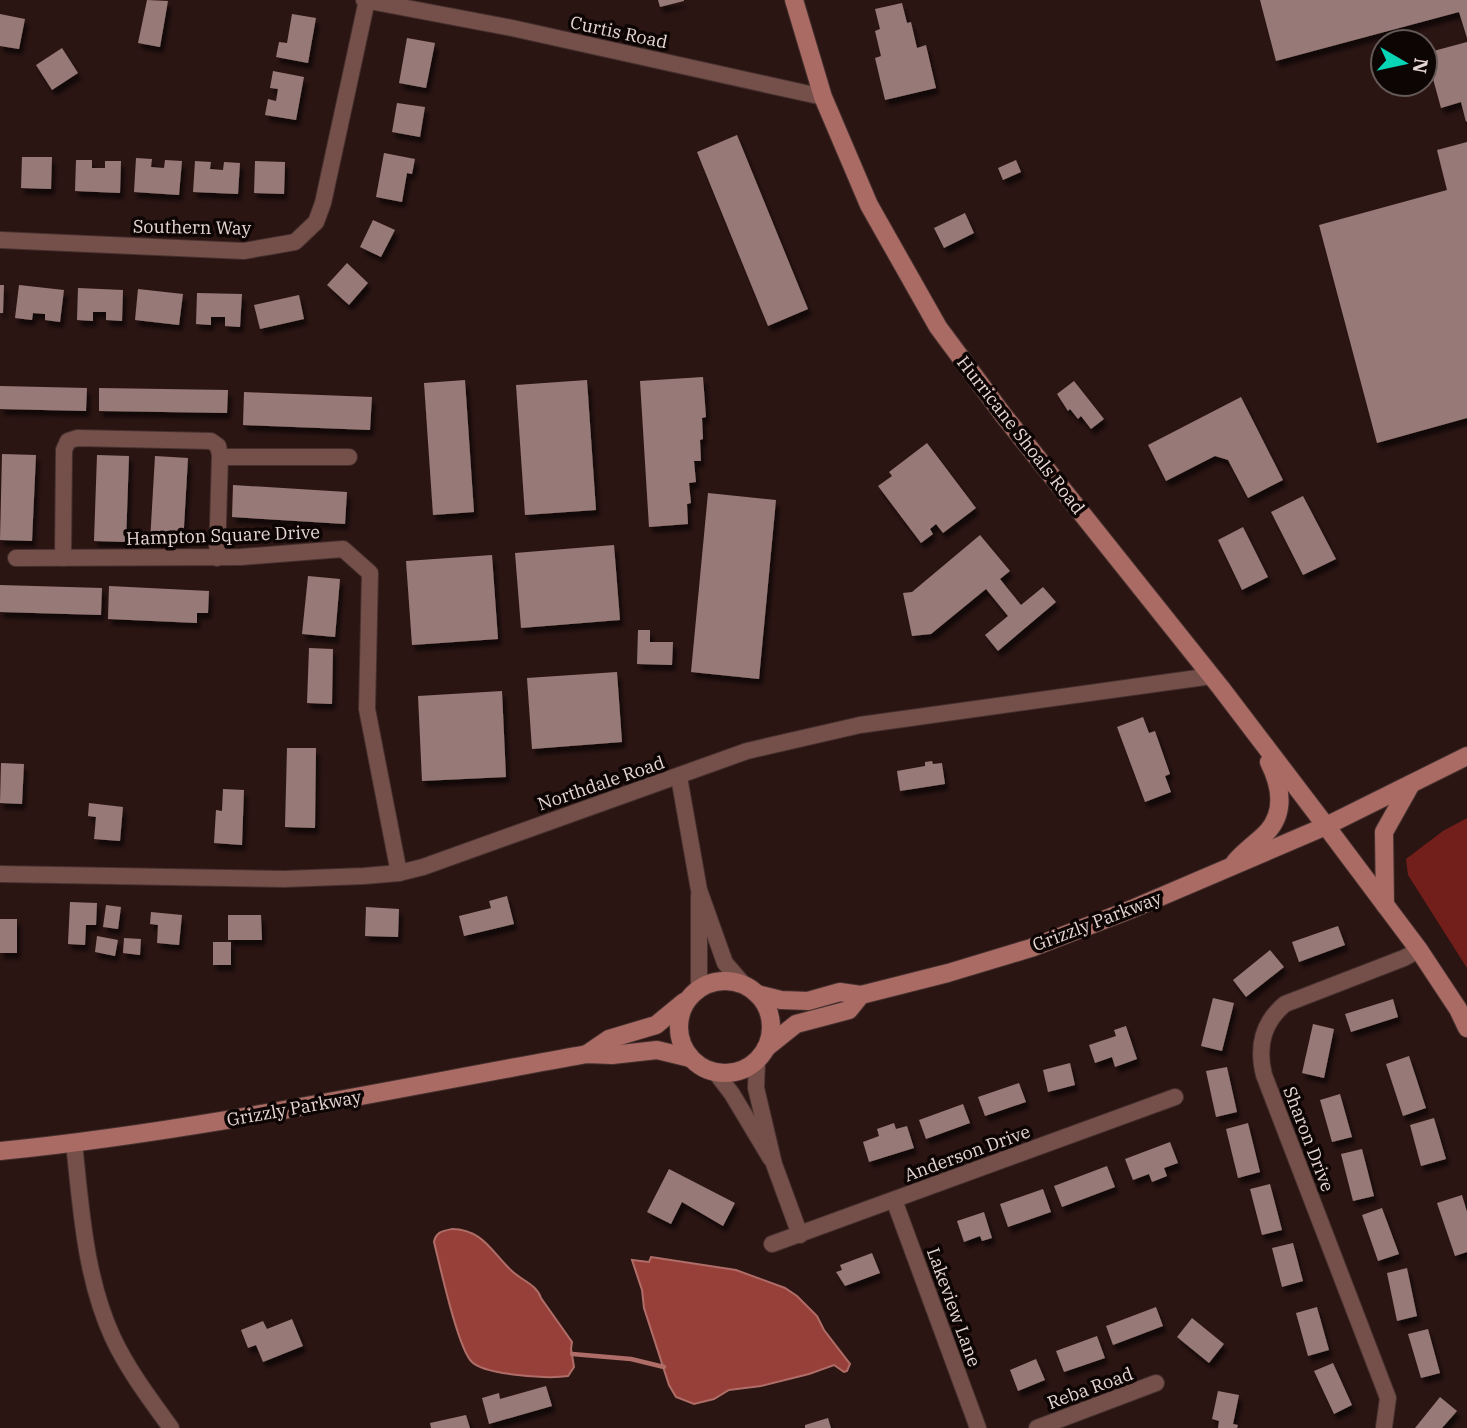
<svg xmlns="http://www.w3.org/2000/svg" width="1467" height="1428" viewBox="0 0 1467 1428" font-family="'IBM Plex Serif',serif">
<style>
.forest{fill:#721e1a}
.water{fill:#974039;stroke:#af6d68;stroke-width:2}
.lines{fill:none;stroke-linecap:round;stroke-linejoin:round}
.stream{stroke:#af6d68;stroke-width:4.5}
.building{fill:#977a77;filter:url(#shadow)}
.street-casing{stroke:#45302e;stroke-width:18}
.secondary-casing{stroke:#45302e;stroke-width:20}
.street{stroke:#754f4a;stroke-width:16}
.secondary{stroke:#a96b64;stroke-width:18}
.labels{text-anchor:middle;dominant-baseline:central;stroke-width:7;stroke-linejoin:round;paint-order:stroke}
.street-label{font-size:18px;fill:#e6d6d4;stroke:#0d0504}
</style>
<defs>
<filter id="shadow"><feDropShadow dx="3.5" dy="6" stdDeviation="2" flood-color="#0009"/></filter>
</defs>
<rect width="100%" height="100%" fill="#2b1513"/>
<polygon class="forest" points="1467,818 1467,968 1408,875 1406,859 1443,831"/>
<g class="water">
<path d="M452,1229C483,1229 493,1254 513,1272C523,1281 537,1285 541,1298L572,1342L571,1349L574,1367L568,1376C549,1379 485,1375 472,1362C458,1349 440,1266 434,1242C436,1232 442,1231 452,1229Z"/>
<polygon points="651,1257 736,1270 785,1288 797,1296 817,1316 824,1330 850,1364 847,1371 844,1372 834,1365 809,1374 761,1386 729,1390 714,1399 694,1404 676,1397 669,1385 644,1308 642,1290 632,1260 649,1262"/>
</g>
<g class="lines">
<polyline class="stream" points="572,1354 631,1359 664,1367"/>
</g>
<g class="building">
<polygon points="147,0 168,1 160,47 138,43"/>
<polygon points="658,0 684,0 684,1 660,7"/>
<polygon points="1260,0 1467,0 1467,38 1459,12 1276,61"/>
<polygon points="902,3 907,23 911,22 917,48 926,45 936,88 885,100 875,58 881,56 875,31 880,29 875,9"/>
<polygon points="0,14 25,19 19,49 0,46"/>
<polygon points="292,14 316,18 308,63 276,57 279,42 287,43"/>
<polygon points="407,38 435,43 426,88 399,83"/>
<polygon points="1467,42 1467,121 1466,122 1461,102 1441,108 1426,53"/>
<polygon points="62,48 78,73 52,90 36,65"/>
<polygon points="273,71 304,77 296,120 265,115 268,99 276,101 278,89 270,88"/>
<polygon points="397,103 425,107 420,137 392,132"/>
<polygon points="737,135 808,309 768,326 697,152"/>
<polygon points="1467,142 1467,418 1377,443 1319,225 1447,190 1437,150"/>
<polygon points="384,153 415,159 412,174 407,173 402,202 376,197"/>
<polygon points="22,157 52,157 51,189 21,188"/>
<polygon points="136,158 152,159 151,167 164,168 165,160 182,161 179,195 134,192"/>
<polygon points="76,160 92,160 92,168 105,168 105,161 121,161 120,193 75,191"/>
<polygon points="1016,160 1021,172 1003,180 998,168"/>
<polygon points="195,161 211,162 210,169 223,170 224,162 240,163 238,194 193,192"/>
<polygon points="255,161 285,162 284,194 254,193"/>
<polygon points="965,213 974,233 944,248 934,228"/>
<polygon points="373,220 395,230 381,257 360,247"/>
<polygon points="347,263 368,283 349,305 327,285"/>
<polygon points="0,285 4,285 3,313 0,313"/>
<polygon points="19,285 64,290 60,322 45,320 45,314 33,313 32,320 15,318"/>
<polygon points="78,288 123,290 122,321 106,320 106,312 93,312 93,321 77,320"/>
<polygon points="138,289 183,294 179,325 135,320"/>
<polygon points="197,293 242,294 240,327 225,326 225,317 211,317 211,325 196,324"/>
<polygon points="299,295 304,319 260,329 254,305"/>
<polygon points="703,377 706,417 702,418 703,439 700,440 701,461 694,461 696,482 689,483 691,503 687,504 688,524 649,527 640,381"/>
<polygon points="465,380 474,512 433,515 424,383"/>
<polygon points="587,380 596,510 525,515 516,385"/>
<polygon points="1074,381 1104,419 1091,429 1081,416 1078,419 1070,409 1068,411 1057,394"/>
<polygon points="0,386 87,388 86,411 0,409"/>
<polygon points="99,388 228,390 227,413 99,411"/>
<polygon points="244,392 372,397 370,430 243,425"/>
<polygon points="1241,397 1283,480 1248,498 1228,460 1215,456 1166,481 1148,445"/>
<polygon points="927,443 976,508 943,533 936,524 930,529 933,534 921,543 878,486 892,476 889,472"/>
<polygon points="2,454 36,455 32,541 0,540"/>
<polygon points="97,455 129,456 126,542 94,541"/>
<polygon points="155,456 188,458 183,544 150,542"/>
<polygon points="233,485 347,492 345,524 232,517"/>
<polygon points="708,493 776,500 759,679 691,672"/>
<polygon points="1303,496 1336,559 1303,575 1271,512"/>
<polygon points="1243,527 1268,577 1242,590 1218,540"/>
<polygon points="980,535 1010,571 1000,579 1021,605 1043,587 1056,602 998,651 985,635 1008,616 986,589 931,634 912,636 903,593 912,592"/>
<polygon points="614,545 620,620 521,628 515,553"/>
<polygon points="492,555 498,639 412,645 406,561"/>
<polygon points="308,576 340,579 335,637 302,634"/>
<polygon points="0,585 102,588 101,615 0,612"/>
<polygon points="109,586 209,591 208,613 197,613 197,623 108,619"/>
<polygon points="638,630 650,630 650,642 673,642 672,665 637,664"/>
<polygon points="309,648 333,649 332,704 307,703"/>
<polygon points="617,672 622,742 532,749 527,678"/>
<polygon points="502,691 506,777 422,781 418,696"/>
<polygon points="1143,717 1149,733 1155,731 1170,774 1165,776 1171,792 1145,802 1117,727"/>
<polygon points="287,748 316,748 315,828 285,827"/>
<polygon points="932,761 933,764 942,763 945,784 900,791 897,771 925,766 925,762"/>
<polygon points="1,763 24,764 22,804 0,803"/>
<polygon points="223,789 244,790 242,845 214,843 216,810 222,811"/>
<polygon points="89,803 123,807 120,841 94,839 96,817 88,816"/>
<polygon points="507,896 514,924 464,936 459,916 491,908 489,901"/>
<polygon points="70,902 97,903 96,925 86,925 85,945 68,944"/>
<polygon points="106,905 121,907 118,929 103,927"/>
<polygon points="366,907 399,909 398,937 365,936"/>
<polygon points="151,912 182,915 179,945 157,943 158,925 150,924"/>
<polygon points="228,915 261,915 262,940 228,940"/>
<rect x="0" y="919" width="17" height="34"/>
<polygon points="1338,926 1345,945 1299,962 1292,942"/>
<polygon points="97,936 118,940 115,956 95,952"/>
<polygon points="124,938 141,939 140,955 123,953"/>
<rect x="213" y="942" width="18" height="23"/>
<polygon points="1270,950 1284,967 1246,997 1233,980"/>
<polygon points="1213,998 1234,1003 1222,1051 1201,1046"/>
<polygon points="1393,999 1398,1017 1351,1032 1345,1014"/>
<polygon points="1313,1024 1334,1029 1324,1078 1302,1073"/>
<polygon points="1126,1026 1137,1059 1115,1067 1112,1057 1095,1063 1089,1045 1116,1036 1114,1030"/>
<polygon points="1409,1056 1426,1108 1403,1116 1386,1064"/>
<polygon points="1070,1063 1075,1085 1048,1092 1043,1070"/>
<polygon points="1227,1067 1237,1112 1216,1117 1206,1071"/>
<polygon points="1019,1083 1026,1102 985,1116 978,1097"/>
<polygon points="1340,1094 1352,1137 1332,1142 1320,1100"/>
<polygon points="963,1104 970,1123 926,1139 919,1120"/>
<polygon points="1434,1118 1446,1159 1421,1166 1410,1125"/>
<polygon points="894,1123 896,1129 907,1126 914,1148 869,1162 863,1142 879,1136 877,1129"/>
<polygon points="1248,1123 1260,1172 1238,1178 1226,1129"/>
<polygon points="1170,1142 1178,1163 1164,1168 1167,1176 1152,1182 1149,1174 1133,1180 1125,1159"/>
<polygon points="1362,1149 1374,1196 1353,1201 1341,1154"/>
<polygon points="1107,1166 1115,1187 1062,1207 1054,1186"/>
<polygon points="669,1169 735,1203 723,1226 682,1202 671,1224 647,1212"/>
<polygon points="1270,1184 1282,1230 1262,1235 1250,1189"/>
<polygon points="1043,1189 1051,1212 1008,1227 1000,1204"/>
<polygon points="1462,1195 1467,1212 1467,1252 1455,1256 1437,1203"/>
<polygon points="1382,1208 1399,1254 1378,1261 1362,1215"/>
<polygon points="984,1212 992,1238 982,1241 980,1236 964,1242 957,1221"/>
<polygon points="1293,1243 1303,1281 1282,1287 1272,1248"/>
<polygon points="872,1253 880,1273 845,1286 836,1272 842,1270 840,1265"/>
<polygon points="1407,1268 1417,1316 1397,1321 1387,1273"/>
<polygon points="1156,1307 1163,1326 1113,1345 1106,1326"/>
<polygon points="1317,1307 1329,1350 1308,1356 1296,1313"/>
<polygon points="1192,1318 1224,1344 1209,1363 1177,1337"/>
<polygon points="292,1319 303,1346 263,1362 256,1345 248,1348 241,1330 263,1321 267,1329"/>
<polygon points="1428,1329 1440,1373 1421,1378 1408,1334"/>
<polygon points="1097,1336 1105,1358 1064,1372 1056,1351"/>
<polygon points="1036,1359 1045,1380 1018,1391 1010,1370"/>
<polygon points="1333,1363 1352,1405 1334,1414 1314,1371"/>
<polygon points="546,1386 552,1406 489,1424 482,1398 499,1393 500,1399"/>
<polygon points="1218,1391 1239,1395 1233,1424 1238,1425 1237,1428 1218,1428 1219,1421 1212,1419"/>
<polygon points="1440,1397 1457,1411 1442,1428 1415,1428"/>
<polygon points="466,1415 470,1428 431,1428 430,1423"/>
<polygon points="828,1418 831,1428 805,1428 805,1425"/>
</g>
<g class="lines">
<g class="street-casing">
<g id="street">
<polyline points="364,0 512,28 823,97"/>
<polyline points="0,240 244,251 295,242 316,222 323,203 367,0"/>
<polyline points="220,457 349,457"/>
<polyline points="16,558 241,557 343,549 370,573 367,709 399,873"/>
<polyline points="63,558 64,450 68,441 77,438 211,441 218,446 220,455 217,558"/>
<polyline points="679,777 699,890 725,963 744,985"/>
<polyline points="0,874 284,879 364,876 399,873 423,867 747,751 860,725 1212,676"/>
<polyline points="699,896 699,989"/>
<polyline points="757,1061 756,1088 774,1164 800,1235"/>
<polyline points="716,1073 732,1094 771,1159"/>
<path d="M74,1143C81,1208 85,1278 113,1338C128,1370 150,1399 171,1428"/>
<polyline points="894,1200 978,1428"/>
<polyline points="772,1244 1175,1097"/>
<path d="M1384,1427L1388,1398L1264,1075C1257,1047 1262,1023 1285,1004L1404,958L1419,950"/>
<polyline points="1037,1428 1156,1383"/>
</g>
</g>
<g class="secondary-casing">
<g id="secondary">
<polyline points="794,0 823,97 869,205 938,327 1004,416 1221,688 1326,826 1419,950 1458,1009 1467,1028"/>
<path d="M1235,862C1245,850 1258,842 1268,831C1286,810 1280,784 1269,762"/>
<polyline points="1385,905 1384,832 1411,784"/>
<circle cx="725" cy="1027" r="46"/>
<polyline points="757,994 781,1000 808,1001 840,992 861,995 948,973 1031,948 1132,909 1326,826 1467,756"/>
<polyline points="766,1048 796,1024 849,1010 861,995"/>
<polyline points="587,1054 609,1039 656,1025 684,1002"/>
<path d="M0,1151C198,1131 392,1089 587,1054L612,1055L657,1050L690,1058"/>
</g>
</g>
<use href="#street" class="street"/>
<use href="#secondary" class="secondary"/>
</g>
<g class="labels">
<g class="street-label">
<text transform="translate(619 32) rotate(12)">Curtis Road</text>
<text transform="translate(192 227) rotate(1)">Southern Way</text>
<text transform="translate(1021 435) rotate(52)">Hurricane Shoals Road</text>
<text transform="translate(223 535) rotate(-2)">Hampton Square Drive</text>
<text transform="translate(601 783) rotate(-19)">Northdale Road</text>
<text transform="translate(1097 921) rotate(-21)">Grizzly Parkway</text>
<text transform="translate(294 1108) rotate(-10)">Grizzly Parkway</text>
<text transform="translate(1309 1139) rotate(69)">Sharon Drive</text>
<text transform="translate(967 1153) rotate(-20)">Anderson Drive</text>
<text transform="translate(954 1307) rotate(70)">Lakeview Lane</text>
<text transform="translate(1090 1388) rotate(-20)">Reba Road</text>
</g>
</g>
<g transform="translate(1404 63) rotate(99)"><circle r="33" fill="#0d0504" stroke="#645957" stroke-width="2"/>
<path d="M0-5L12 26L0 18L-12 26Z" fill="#08d5b5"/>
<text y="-10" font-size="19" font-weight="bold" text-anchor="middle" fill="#e6d6d4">N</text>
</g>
</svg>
